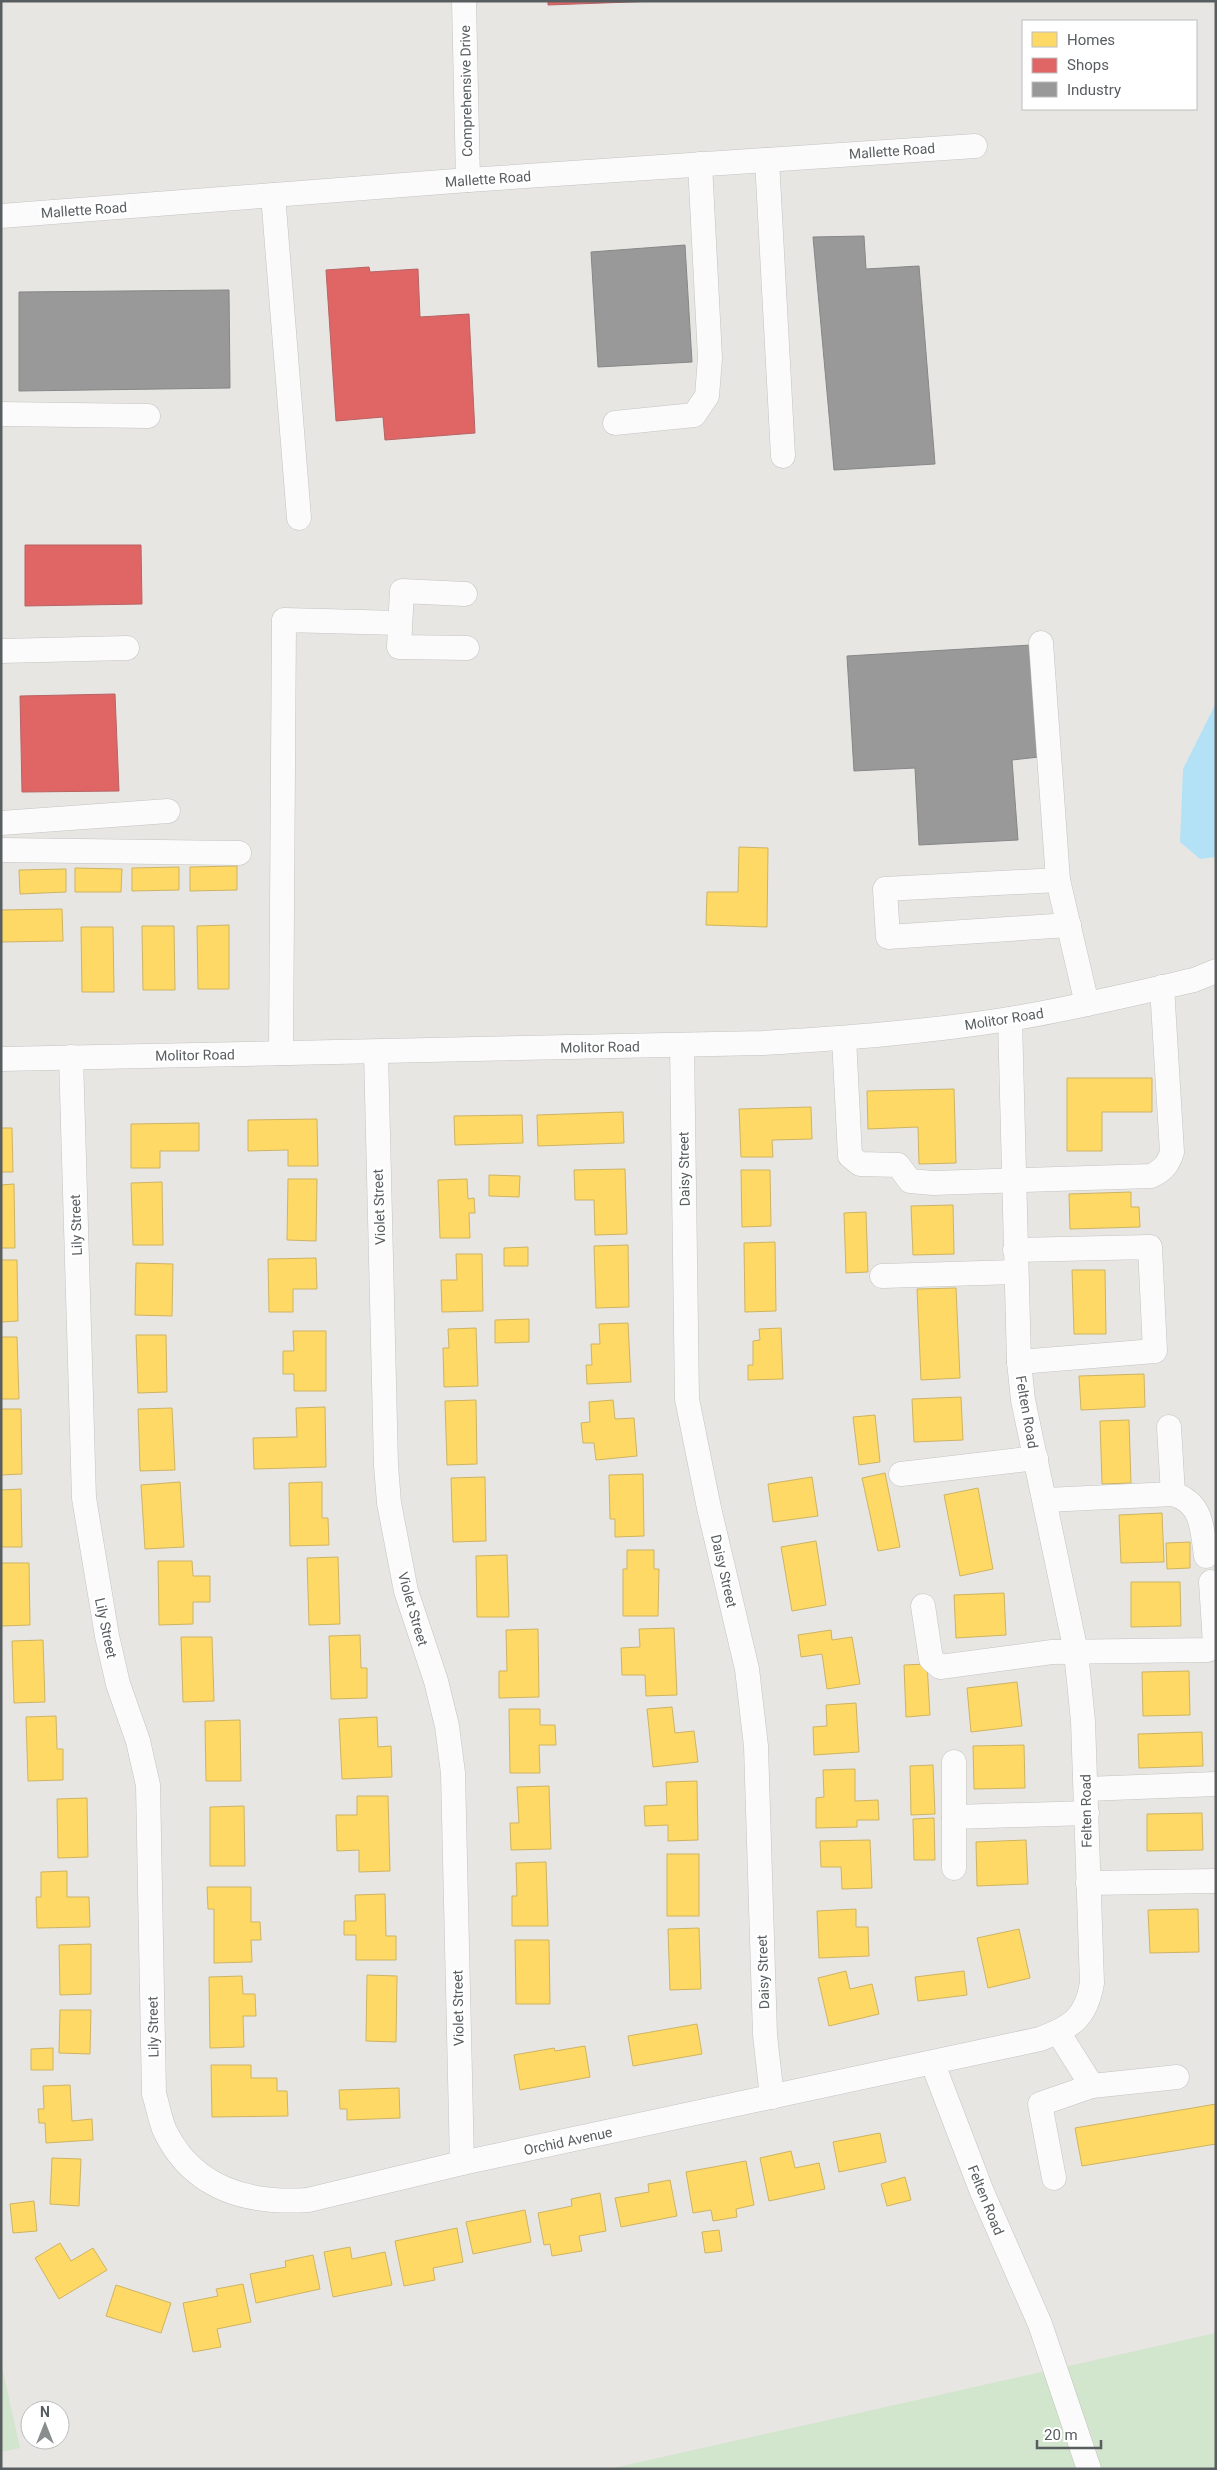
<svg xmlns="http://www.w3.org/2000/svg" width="1217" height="2470" viewBox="0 0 1217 2470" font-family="Roboto,sans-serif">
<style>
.green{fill:#d2e5cd}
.water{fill:#b3e2f6}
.homes{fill:#ffd966;stroke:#cdb464}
.shops{fill:#e06666;stroke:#b76364}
.industry{fill:#999;stroke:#868788}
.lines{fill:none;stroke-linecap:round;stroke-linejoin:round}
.minor-casing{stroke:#c3c3c2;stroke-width:25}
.minor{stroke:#fcfbfb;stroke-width:24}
.labels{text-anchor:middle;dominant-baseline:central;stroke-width:5;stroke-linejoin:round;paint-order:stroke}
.street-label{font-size:14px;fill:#585d60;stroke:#fff}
</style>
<rect width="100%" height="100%" fill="#e8e6e2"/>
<g class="green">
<polygon points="1216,2333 1216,2469 609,2469"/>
<polygon points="1,2362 20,2448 1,2452"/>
</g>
<polygon class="water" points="1216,703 1216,857 1200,859 1180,842 1183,769"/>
<g class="homes">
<polygon points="739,847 768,848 767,927 706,925 707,892 738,892"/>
<polygon points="237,866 237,890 190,891 190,867"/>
<polygon points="179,867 179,890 132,891 132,868"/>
<polygon points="75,868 122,869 121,892 75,892"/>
<polygon points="66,869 66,892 20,894 19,870"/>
<polygon points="62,909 63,941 1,942 1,910"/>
<polygon points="229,925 229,989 198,989 197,926"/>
<polygon points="142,926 174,926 175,990 143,990"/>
<polygon points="81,927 113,927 114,992 82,992"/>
<polygon points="1067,1078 1152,1078 1152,1112 1102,1112 1102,1151 1067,1151"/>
<polygon points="954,1089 956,1163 919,1164 918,1127 868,1129 867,1091"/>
<polygon points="811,1107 812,1139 772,1140 773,1157 741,1157 739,1109"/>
<polygon points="623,1112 624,1143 538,1146 537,1115"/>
<polygon points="522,1115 523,1143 455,1145 454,1116"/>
<polygon points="317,1119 318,1166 288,1166 288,1150 248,1151 248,1120"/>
<polygon points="199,1123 199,1151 160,1151 160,1168 131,1168 131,1124"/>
<polygon points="1,1128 12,1128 13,1172 1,1172"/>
<polygon points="625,1169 627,1234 595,1235 594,1200 575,1200 574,1170"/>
<polygon points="741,1170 770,1170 771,1226 742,1227"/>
<polygon points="489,1175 520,1176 519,1197 489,1196"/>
<polygon points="288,1179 317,1179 316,1241 287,1240"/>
<polygon points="467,1179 468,1199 474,1198 475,1213 469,1213 470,1238 440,1238 438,1180"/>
<polygon points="162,1182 163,1245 133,1245 131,1183"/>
<polygon points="14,1184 15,1248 1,1248 1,1185"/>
<polygon points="1131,1192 1131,1207 1139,1207 1140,1227 1070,1229 1069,1194"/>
<polygon points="953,1205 954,1254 913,1255 911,1206"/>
<polygon points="866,1212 868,1272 846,1273 844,1213"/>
<polygon points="775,1242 776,1311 745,1312 744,1243"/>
<polygon points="628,1245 629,1307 596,1308 594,1246"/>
<polygon points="528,1247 528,1266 504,1266 504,1248"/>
<polygon points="456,1254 482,1254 483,1311 442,1312 441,1280 457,1280"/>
<polygon points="316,1258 317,1289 293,1289 293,1312 269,1312 268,1259"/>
<polygon points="1,1260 17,1260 18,1321 1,1322"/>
<polygon points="136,1263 173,1264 172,1316 135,1315"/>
<polygon points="1072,1270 1105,1270 1106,1334 1074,1334"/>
<polygon points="956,1288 960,1378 921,1380 917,1289"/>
<polygon points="529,1319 529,1342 495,1343 495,1320"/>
<polygon points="628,1323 631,1382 587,1384 586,1365 592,1365 591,1344 600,1344 599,1324"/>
<polygon points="476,1328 478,1386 444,1387 443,1348 449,1348 448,1329"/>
<polygon points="781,1328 783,1379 748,1380 748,1365 753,1365 753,1341 760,1340 759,1329"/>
<polygon points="293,1331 326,1331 326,1391 294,1391 294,1374 283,1374 283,1351 294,1351"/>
<polygon points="136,1335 166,1335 167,1392 138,1393"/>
<polygon points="1,1337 17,1337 19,1399 1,1399"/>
<polygon points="1144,1374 1145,1407 1081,1410 1079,1376"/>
<polygon points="961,1397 963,1440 914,1442 912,1399"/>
<polygon points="476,1400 477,1464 447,1465 445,1401"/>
<polygon points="613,1400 615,1419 634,1418 637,1456 596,1460 594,1443 583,1443 581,1423 590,1422 589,1402"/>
<polygon points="325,1407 326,1467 254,1469 253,1438 297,1437 296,1408"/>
<polygon points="172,1408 175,1470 140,1471 138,1409"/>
<polygon points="1,1409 21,1409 22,1474 1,1475"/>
<polygon points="875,1415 880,1462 859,1465 853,1417"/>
<polygon points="1129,1420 1131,1483 1102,1484 1100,1421"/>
<polygon points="885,1473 900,1547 878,1551 862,1478"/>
<polygon points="643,1474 644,1536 615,1537 615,1519 610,1519 609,1475"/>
<polygon points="485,1477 486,1541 453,1542 451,1478"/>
<polygon points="812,1477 818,1516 773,1522 768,1484"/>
<polygon points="180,1482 184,1547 145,1549 141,1485"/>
<polygon points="322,1482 322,1518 328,1518 329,1545 290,1546 289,1483"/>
<polygon points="978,1488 993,1569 960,1576 944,1495"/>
<polygon points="21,1489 22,1547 1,1547 1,1490"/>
<polygon points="1162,1513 1164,1562 1121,1563 1119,1515"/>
<polygon points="816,1541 826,1605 792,1611 781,1547"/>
<polygon points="1190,1542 1190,1568 1167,1569 1166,1543"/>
<polygon points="627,1550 654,1550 654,1569 659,1569 658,1616 623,1616 623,1569 627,1569"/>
<polygon points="507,1555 509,1617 477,1617 476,1556"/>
<polygon points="338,1557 340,1624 309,1625 307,1558"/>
<polygon points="158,1561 192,1561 193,1576 210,1576 210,1602 193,1602 193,1624 159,1625"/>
<polygon points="1,1563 29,1563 30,1625 1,1626"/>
<polygon points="1131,1582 1180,1582 1181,1626 1131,1627"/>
<polygon points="1004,1593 1006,1635 956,1638 954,1595"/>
<polygon points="674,1628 677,1695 646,1696 645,1675 622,1675 621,1648 640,1647 639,1629"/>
<polygon points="538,1629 539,1697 499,1698 499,1671 507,1671 506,1630"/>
<polygon points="831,1630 832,1640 852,1637 860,1684 827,1689 822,1654 801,1657 798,1635"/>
<polygon points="360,1635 361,1668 367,1668 367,1698 331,1699 329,1636"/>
<polygon points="181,1637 212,1637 214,1701 183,1702"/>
<polygon points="43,1640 45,1702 14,1703 12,1641"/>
<polygon points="927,1664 930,1715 906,1717 904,1665"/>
<polygon points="1189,1671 1190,1715 1143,1716 1142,1672"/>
<polygon points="1017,1682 1022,1726 971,1732 967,1688"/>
<polygon points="856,1703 859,1752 814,1755 813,1727 827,1726 826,1705"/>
<polygon points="672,1707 675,1733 694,1731 698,1762 653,1767 647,1709"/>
<polygon points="509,1709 540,1709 540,1725 555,1725 556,1745 539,1745 540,1773 510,1773"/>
<polygon points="56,1716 57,1749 63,1749 63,1780 28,1781 26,1717"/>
<polygon points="377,1717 378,1747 391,1746 392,1777 342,1779 339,1719"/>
<polygon points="240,1720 241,1781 206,1781 205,1721"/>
<polygon points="1202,1732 1203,1766 1139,1768 1138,1734"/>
<polygon points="1024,1745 1025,1788 974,1789 973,1746"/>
<polygon points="933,1765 935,1814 911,1815 910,1766"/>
<polygon points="855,1769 855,1801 878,1800 879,1820 857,1820 857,1827 816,1828 816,1798 824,1797 823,1770"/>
<polygon points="697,1781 698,1840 668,1841 668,1825 645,1826 644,1806 667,1805 666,1782"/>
<polygon points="549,1786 551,1849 511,1850 510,1823 519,1823 517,1787"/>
<polygon points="357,1796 388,1796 390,1871 359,1872 359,1850 337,1851 336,1815 357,1815"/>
<polygon points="87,1798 88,1857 58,1858 57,1799"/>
<polygon points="244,1806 245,1866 210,1866 210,1807"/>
<polygon points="1202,1813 1203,1850 1147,1851 1147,1814"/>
<polygon points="934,1818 935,1860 914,1860 913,1819"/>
<polygon points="870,1840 872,1888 842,1889 841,1867 821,1867 820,1841"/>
<polygon points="1026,1840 1028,1884 977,1886 976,1842"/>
<rect x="667" y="1854" width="32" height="62"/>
<polygon points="546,1862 548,1926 512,1926 512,1896 517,1896 516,1863"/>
<polygon points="67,1871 67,1897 89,1897 90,1927 37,1928 36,1897 41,1897 41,1872"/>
<polygon points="207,1887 251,1887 251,1922 260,1922 261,1940 251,1940 252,1962 214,1963 214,1909 208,1909"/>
<polygon points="385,1894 386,1936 396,1936 396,1960 356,1960 356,1935 344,1935 344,1921 356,1921 355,1895"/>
<polygon points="856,1909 856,1927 868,1927 869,1956 819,1958 817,1911"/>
<polygon points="1198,1909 1199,1952 1150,1953 1148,1910"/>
<polygon points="699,1928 701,1989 670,1990 668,1929"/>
<polygon points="1019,1929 1030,1978 988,1988 977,1938"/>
<polygon points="515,1940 549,1940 550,2004 516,2004"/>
<polygon points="91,1944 91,1994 60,1995 59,1945"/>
<polygon points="846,1971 850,1989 872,1984 879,2014 829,2026 818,1978"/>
<polygon points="964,1971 967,1995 918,2001 915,1977"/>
<polygon points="367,1975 397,1976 396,2042 366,2041"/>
<polygon points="242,1976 243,1994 255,1994 256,2016 243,2016 244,2047 210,2048 209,1977"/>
<polygon points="60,2010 91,2010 90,2054 59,2053"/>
<polygon points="697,2024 702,2054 633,2066 628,2036"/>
<polygon points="585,2046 590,2077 520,2090 514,2055 554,2048 555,2051"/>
<polygon points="53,2048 53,2070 31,2070 31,2049"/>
<polygon points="211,2065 251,2065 251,2078 277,2078 277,2091 287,2091 288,2116 212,2117"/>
<polygon points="70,2085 72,2121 92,2119 93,2140 46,2143 45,2123 39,2123 38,2109 44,2109 43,2086"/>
<polygon points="399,2088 400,2118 347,2120 347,2109 340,2109 339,2090"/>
<polygon points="1216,2104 1216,2144 1082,2166 1075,2128"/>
<polygon points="880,2133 886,2162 839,2172 833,2142"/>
<polygon points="791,2151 795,2168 819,2163 825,2189 769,2201 760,2158"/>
<polygon points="52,2158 81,2159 79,2206 50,2204"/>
<polygon points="746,2161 754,2205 736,2209 737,2217 713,2221 711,2210 693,2213 686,2172"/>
<polygon points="905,2177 911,2200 887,2206 881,2184"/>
<polygon points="670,2180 677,2216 621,2227 615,2198 649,2192 648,2184"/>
<polygon points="600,2193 606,2231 579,2236 582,2251 552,2256 550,2244 544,2245 538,2213 572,2206 571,2199"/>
<polygon points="34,2201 37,2231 13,2233 10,2204"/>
<polygon points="525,2210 531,2242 473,2254 466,2222"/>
<polygon points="457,2228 463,2262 433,2268 435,2280 404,2286 395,2241"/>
<polygon points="719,2230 722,2251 705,2253 702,2232"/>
<polygon points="60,2243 71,2261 93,2248 107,2270 59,2299 35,2258"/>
<polygon points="350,2247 352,2259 385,2252 392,2285 333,2297 324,2252"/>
<polygon points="313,2255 320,2289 256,2303 250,2274 286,2267 285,2261"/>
<polygon points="243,2284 251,2322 217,2329 221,2347 193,2352 183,2303 218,2296 216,2289"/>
<polygon points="116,2285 171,2303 161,2333 106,2316"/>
</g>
<g class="shops">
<polygon points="548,1 657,1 548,5"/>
<polygon points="369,267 370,272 418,269 420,317 469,314 475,433 385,440 383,417 336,421 326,270"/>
<polygon points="25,545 141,545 142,604 25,606"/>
<polygon points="115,694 119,791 22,792 20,696"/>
</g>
<g class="industry">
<polygon points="864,236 866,269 919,266 935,464 834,470 813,237"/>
<polygon points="685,245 692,362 598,367 591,252"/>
<polygon points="229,290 230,388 19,391 19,292"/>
<polygon points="1031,645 1039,757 1012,760 1018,840 919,845 915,768 854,771 847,656"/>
</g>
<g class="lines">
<g class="minor-casing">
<g id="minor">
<polyline points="464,1 468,180"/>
<polyline points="767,160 783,456"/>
<polyline points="273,195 299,518"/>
<polyline points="1,216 468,180 975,146"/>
<polyline points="1,414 148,416"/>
<polyline points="615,423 694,415 707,396 710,358 700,164"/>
<polyline points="465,594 402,591 399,647 467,648"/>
<polyline points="1041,643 1058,880 1087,1004"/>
<polyline points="1,651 127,648"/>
<polyline points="1,823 168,811"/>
<polyline points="1,850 239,853"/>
<polyline points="1058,880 885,889 888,937 1069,925"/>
<path d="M844,1038L850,1156L860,1164L898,1165L910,1181L933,1183L1151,1176C1163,1170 1168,1165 1172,1152L1162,987"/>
<polyline points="682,1045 687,1399 709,1508 747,1669 756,1746 765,2035 772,2097"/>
<polyline points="376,1052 386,1465 389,1503 406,1591 436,1681 447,1726 453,1773 462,2163"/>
<polyline points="281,1053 284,620 400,623"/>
<path d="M71,1057L84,1498L107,1636L118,1684L138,1741L148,1785L154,2094C158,2106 160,2120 165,2131C193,2189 248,2204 308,2200L462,2163L1040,2039C1072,2027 1086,2018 1092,1983L1083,1721L1076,1652L1023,1400L1019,1362L1010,1019"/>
<path d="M1,1059L763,1043C846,1038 927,1032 1009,1019C1071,1009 1133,994 1194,980L1216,971"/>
<polyline points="1015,1250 1150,1247 1155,1351 1019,1362"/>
<polyline points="882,1276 1016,1272"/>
<polyline points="1169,1427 1173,1494"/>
<polyline points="901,1474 1036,1458"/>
<path d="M1046,1500L1173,1494C1203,1503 1202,1529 1206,1556"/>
<polyline points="923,1606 931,1659 940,1667 1052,1652 1208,1650 1215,1644 1211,1582"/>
<polyline points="954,1762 954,1868"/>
<polyline points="1086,1789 1216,1784"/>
<polyline points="954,1817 1087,1813"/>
<polyline points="1088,1883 1216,1881"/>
<polyline points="1058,2032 1092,2086 1177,2077"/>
<polyline points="933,2064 982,2192 1040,2324 1089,2469"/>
<polyline points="1054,2178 1040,2104 1092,2086"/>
</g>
</g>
<use href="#minor" class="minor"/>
</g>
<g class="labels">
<g class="street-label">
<text transform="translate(466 91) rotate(-91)">Comprehensive Drive</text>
<text transform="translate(892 151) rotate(-4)">Mallette Road</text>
<text transform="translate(488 179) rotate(-4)">Mallette Road</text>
<text transform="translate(84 210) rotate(-4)">Mallette Road</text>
<text transform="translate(1004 1019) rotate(-9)">Molitor Road</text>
<text transform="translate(600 1047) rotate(-1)">Molitor Road</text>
<text transform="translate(195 1055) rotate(-1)">Molitor Road</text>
<text transform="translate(684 1169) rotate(-91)">Daisy Street</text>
<text transform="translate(379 1207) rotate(-92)">Violet Street</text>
<text transform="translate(76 1225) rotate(-92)">Lily Street</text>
<text transform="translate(1027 1412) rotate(80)">Felten Road</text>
<text transform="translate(724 1571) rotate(77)">Daisy Street</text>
<text transform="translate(413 1609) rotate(74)">Violet Street</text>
<text transform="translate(106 1628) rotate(78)">Lily Street</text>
<text transform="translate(1086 1811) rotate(-91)">Felten Road</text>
<text transform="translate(763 1972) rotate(-92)">Daisy Street</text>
<text transform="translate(458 2008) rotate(-91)">Violet Street</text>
<text transform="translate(153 2027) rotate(-91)">Lily Street</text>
<text transform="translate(568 2141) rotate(-12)">Orchid Avenue</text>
<text transform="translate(986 2200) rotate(68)">Felten Road</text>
</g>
</g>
<rect width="1217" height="2470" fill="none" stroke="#585d60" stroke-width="5"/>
<rect x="1022" y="20" width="175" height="90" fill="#ffffff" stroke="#bcbebf"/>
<rect x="1032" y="32" width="25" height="15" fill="#ffd966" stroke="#bcbebf"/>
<text x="1067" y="45" font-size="15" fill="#585d60">Homes</text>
<rect x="1032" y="58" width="25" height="15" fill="#e06666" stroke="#bcbebf"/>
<text x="1067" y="70" font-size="15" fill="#585d60">Shops</text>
<rect x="1032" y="82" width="25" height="15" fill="#999999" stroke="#bcbebf"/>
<text x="1067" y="95" font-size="15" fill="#585d60">Industry</text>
<g transform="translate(45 2425)"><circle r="24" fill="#ffffff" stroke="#bcbebf"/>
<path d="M0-4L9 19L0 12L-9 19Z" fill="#8a8d8e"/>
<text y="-8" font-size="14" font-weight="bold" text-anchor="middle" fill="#585d60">N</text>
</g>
<path d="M1037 2440v8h64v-8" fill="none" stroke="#585d60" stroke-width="2.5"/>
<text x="1044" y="2440" font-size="15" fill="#585d60" stroke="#ffffff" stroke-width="4" paint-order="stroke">20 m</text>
</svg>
